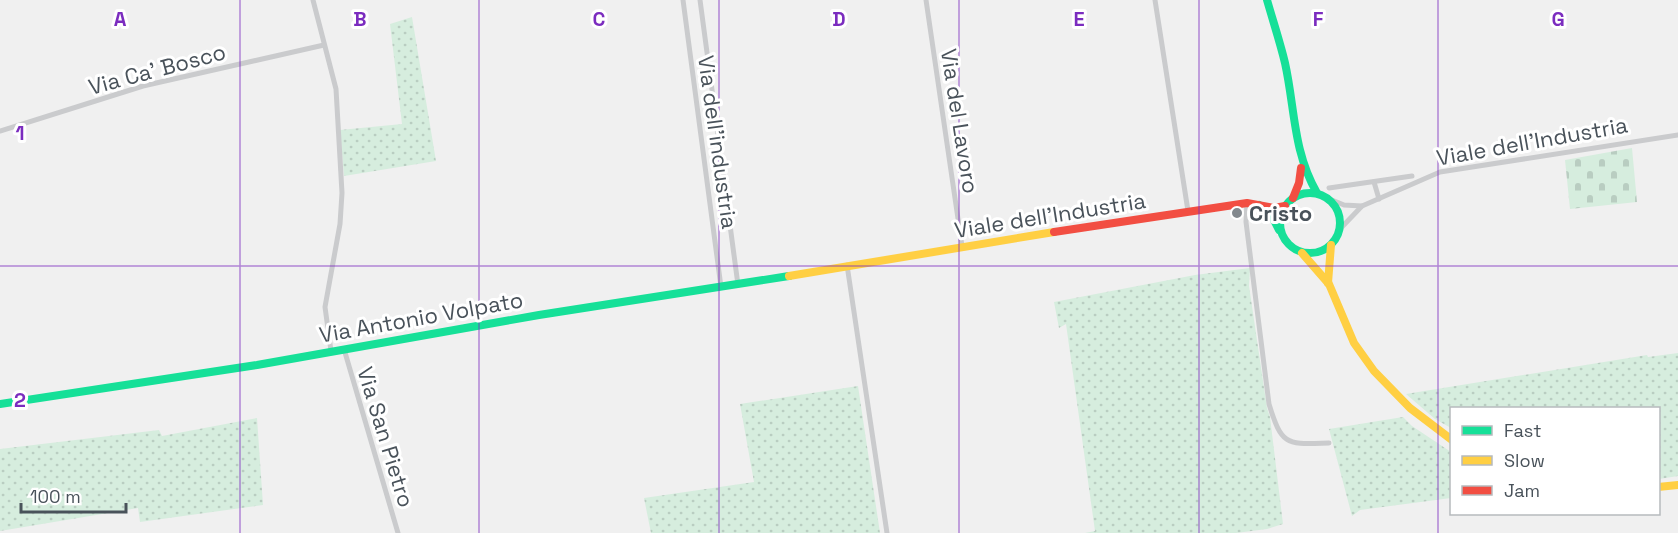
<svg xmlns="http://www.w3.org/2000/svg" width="1678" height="533" viewBox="0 0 1678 533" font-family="'Space Grotesk',sans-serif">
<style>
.green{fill:url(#green-dots)}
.cemetery{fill:url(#cemetery-stones)}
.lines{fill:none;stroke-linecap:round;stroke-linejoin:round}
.street{stroke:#cacbcd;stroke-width:5}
.fast{stroke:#16e098;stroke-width:8}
.slow{stroke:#ffcf43;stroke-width:8}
.jam{stroke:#f24e42;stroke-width:8}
.grid{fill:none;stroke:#7b2cbf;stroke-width:1.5;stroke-opacity:0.55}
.poi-dot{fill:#83898e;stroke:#fff;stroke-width:2}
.labels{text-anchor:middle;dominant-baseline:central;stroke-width:6;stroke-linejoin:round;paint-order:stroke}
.street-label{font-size:22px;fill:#49525a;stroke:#fff}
.poi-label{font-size:22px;font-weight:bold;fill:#49525a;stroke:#fff;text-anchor:start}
.grid-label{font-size:20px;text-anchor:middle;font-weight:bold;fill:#7b2cbf;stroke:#fff;stroke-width:6;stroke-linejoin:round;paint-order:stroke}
</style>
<defs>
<pattern id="green-dots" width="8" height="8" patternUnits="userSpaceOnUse" patternTransform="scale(1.5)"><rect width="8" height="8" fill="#d6edde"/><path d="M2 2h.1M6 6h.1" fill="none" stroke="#b9cdc1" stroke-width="1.8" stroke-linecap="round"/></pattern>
<pattern id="cemetery-stones" width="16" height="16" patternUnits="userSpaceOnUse" patternTransform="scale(1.5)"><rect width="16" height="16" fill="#d6edde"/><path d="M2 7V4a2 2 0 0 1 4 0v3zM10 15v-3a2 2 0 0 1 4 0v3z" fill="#b9cdc1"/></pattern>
</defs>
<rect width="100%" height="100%" fill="#f0f0f0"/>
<g class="green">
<polygon points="412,17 436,161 344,176 340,130 402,124 390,24"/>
<polygon points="1250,268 1249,286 1267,408 1270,417 1283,524 1267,529 1236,533 1085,533 1095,531 1066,324 1059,328 1054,302 1195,275"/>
<polygon points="1678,353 1678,476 1659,479 1658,408 1452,408 1451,428 1435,419 1406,394 1647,355 1648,357"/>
<polygon points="858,386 880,533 651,533 644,498 754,482 740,404"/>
<polygon points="1403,417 1412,426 1451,452 1451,498 1360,510 1352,516 1329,429"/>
<polygon points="257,418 263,505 140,522 138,508 0,531 0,449 159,430 162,436"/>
</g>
<polygon class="cemetery" points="1632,148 1637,202 1570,209 1565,160"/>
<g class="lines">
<g class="street">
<polyline points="313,0 336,89 342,193 340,224 325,307 331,351"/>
<polyline points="683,0 721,287"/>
<polyline points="700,0 738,285"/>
<polyline points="926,0 962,246"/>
<polyline points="1155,0 1188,211"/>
<polyline points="0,131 143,86 324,45"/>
<polyline points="1374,182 1379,199"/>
<polyline points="1329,188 1412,176"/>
<polyline points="1327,198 1344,205 1362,206"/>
<path d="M1247,203L1246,222L1269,404C1282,447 1287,444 1329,443"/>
<polyline points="1340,229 1362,206 1440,172 1678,135"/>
<polyline points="847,265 887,533"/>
<polyline points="344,349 398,533"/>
</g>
<g class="fast">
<path d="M1267,0C1273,21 1280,42 1285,63C1295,108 1293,152 1317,193"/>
<circle cx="1310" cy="223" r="30"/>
<polyline points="1259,205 1273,218 1279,230"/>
<polyline points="0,404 257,365 539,315 789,276"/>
</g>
<g class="slow">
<polyline points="1302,253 1329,284 1354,343 1374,371 1410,408 1452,440"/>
<polyline points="789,276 1054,232"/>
<polyline points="1328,283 1331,245"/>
<polyline points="1658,487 1678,485"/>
</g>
<g class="jam">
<polyline points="1293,198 1299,183 1301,168"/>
<polyline points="1054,232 1247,203 1274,208 1285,206"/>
</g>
</g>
<path class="grid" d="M240,0V533M479,0V533M719,0V533M959,0V533M1199,0V533M1438,0V533M0,266H1678"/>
<circle class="poi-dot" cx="1237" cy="213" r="6"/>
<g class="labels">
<g class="street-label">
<text transform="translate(157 69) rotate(-15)">Via Ca' Bosco</text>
<text transform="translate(960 121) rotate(81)">Via del Lavoro</text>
<text transform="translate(1532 141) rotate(-10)">Viale dell'Industria</text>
<text transform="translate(718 142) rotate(82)">Via dell'industria</text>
<text transform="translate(1050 215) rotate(-9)">Viale dell'Industria</text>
<text transform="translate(421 317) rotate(-10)">Via Antonio Volpato</text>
<text transform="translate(386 437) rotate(73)">Via San Pietro</text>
</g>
<g class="poi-label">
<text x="1249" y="213">Cristo</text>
</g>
</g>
<g class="grid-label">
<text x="120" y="26">A</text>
<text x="360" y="26">B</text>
<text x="599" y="26">C</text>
<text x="839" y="26">D</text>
<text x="1079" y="26">E</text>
<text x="1318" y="26">F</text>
<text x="1558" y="26">G</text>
<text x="20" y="140">1</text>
<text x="20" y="407">2</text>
</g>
<rect x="1450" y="407" width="210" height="108" fill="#ffffff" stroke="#b6babd" stroke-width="1.5"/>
<rect x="1462" y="426" width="30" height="9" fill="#16e098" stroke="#b6babd" stroke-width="1.5"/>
<text x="1504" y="437" font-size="18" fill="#49525a">Fast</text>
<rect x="1462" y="456" width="30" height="9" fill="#ffcf43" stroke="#b6babd" stroke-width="1.5"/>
<text x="1504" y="467" font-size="18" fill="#49525a">Slow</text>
<rect x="1462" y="486" width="30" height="9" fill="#f24e42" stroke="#b6babd" stroke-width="1.5"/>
<text x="1504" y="497" font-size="18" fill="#49525a">Jam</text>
<path d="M21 503v9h105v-9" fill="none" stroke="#49525a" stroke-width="3"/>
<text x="30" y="503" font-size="18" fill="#49525a" stroke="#ffffff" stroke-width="4.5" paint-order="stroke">100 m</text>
</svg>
